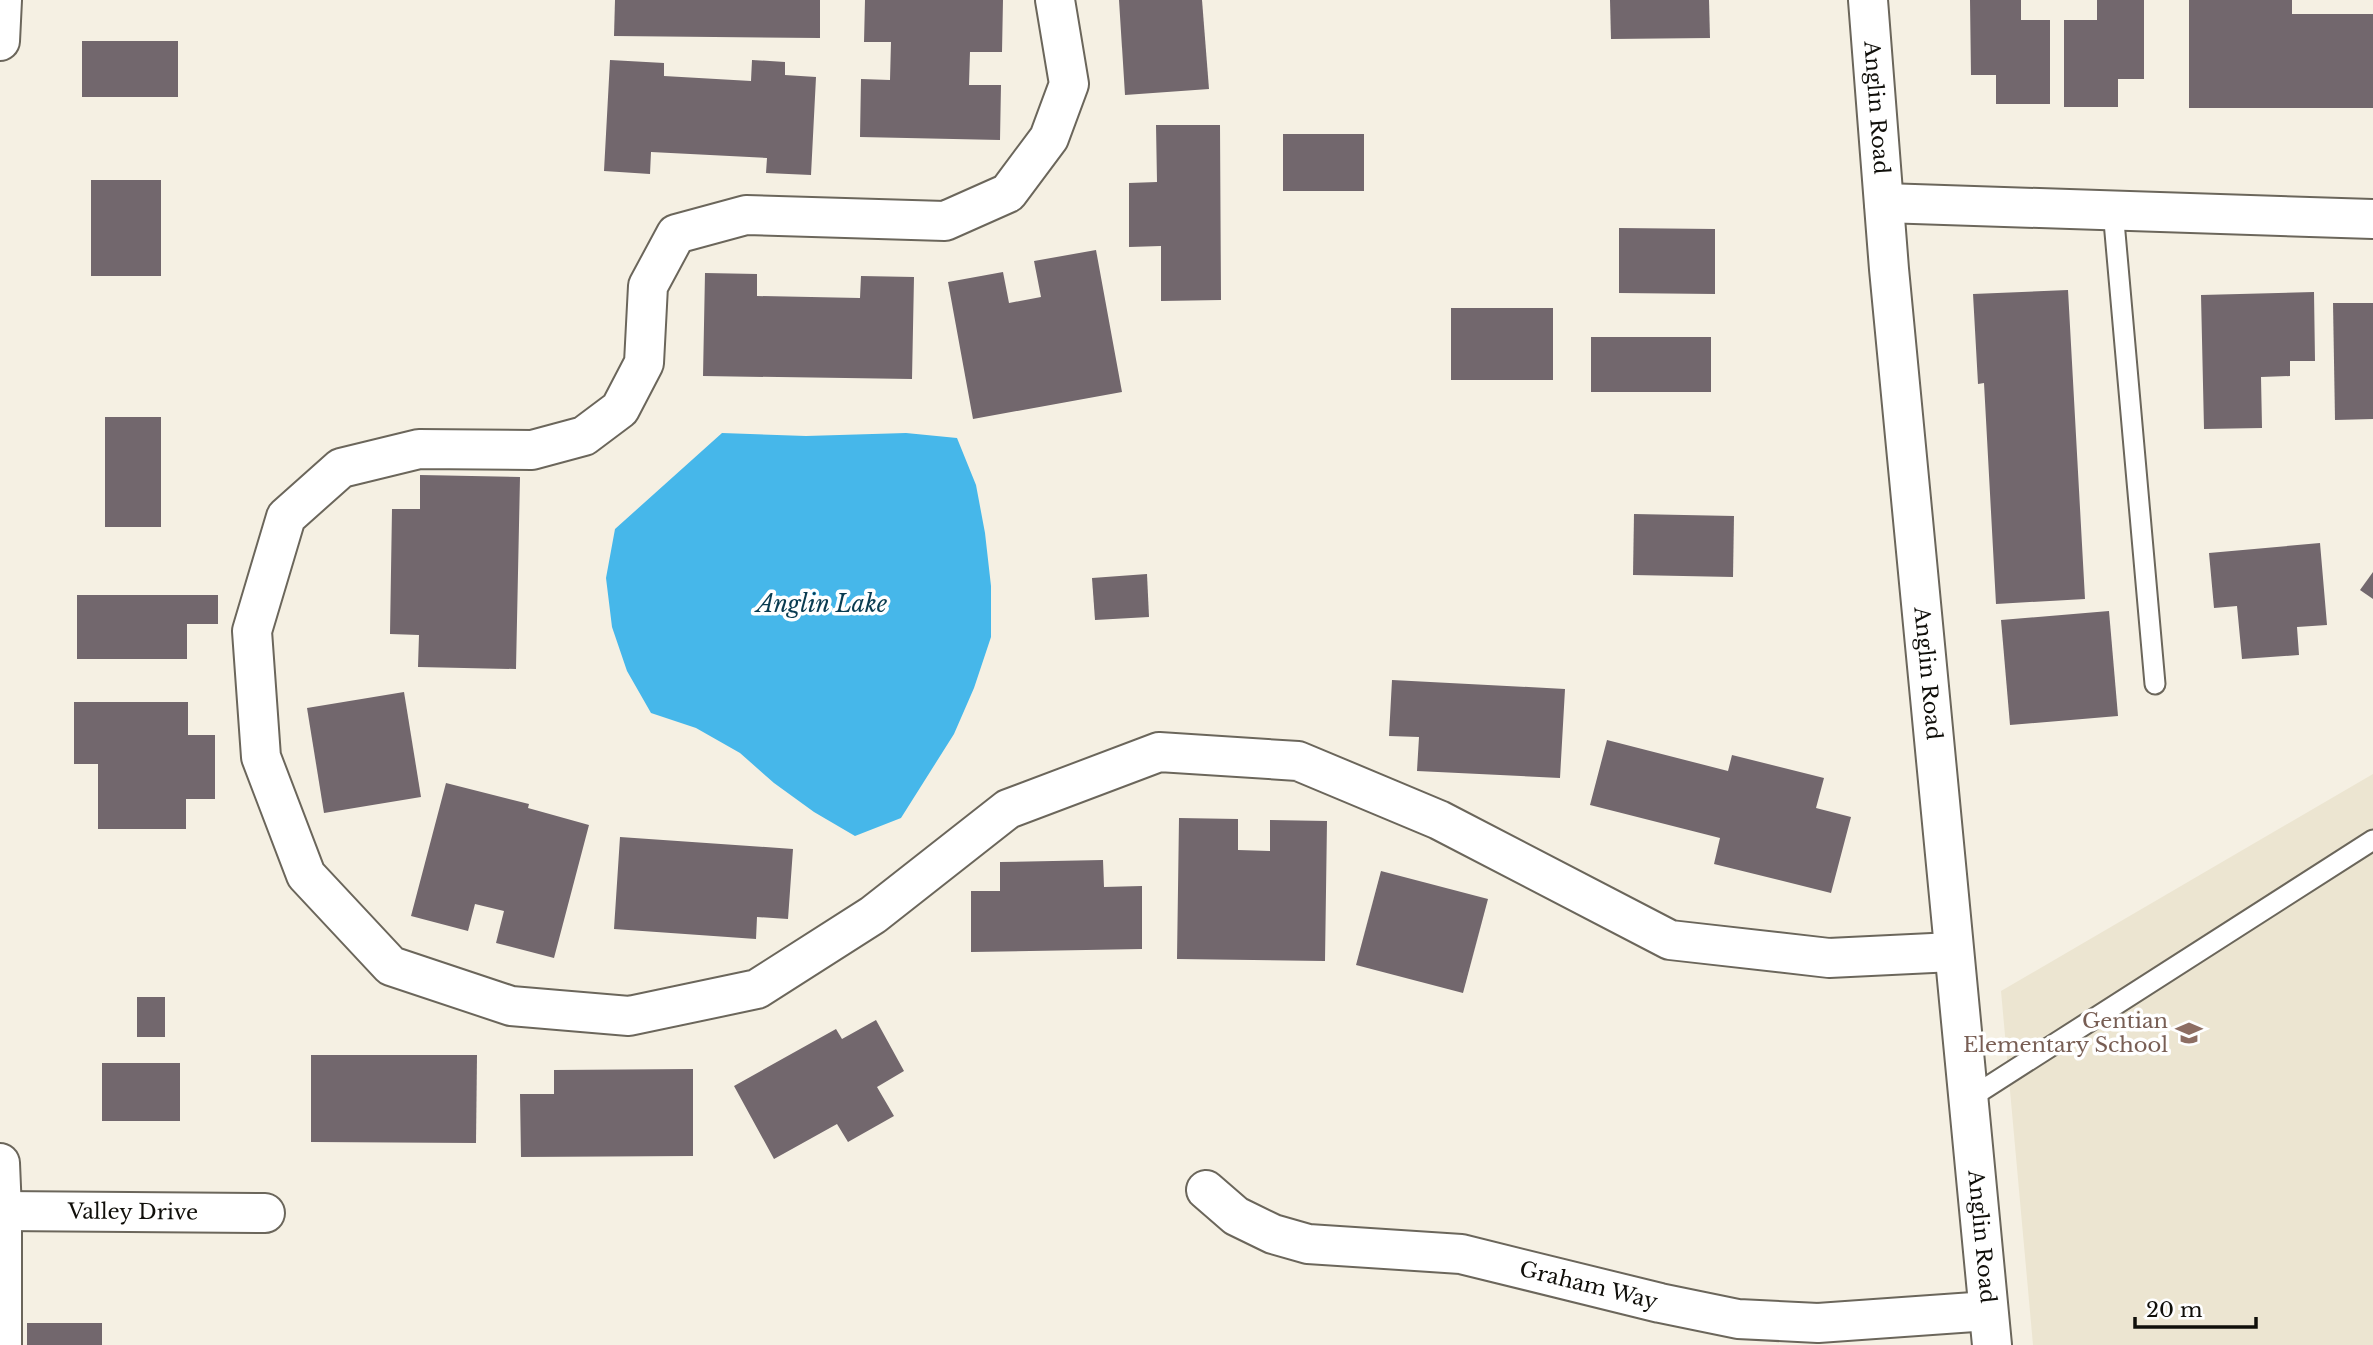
<svg xmlns="http://www.w3.org/2000/svg" width="2373" height="1345" viewBox="0 0 2373 1345" font-family="'Libre Baskerville',serif">
<style>
.built{fill:#ece5d1}
.water{fill:#46b7ea}
.building{fill:#72676d}
.lines{fill:none;stroke-linecap:round;stroke-linejoin:round}
.lane-casing{stroke:#6b665b;stroke-width:23}
.street-casing{stroke:#6b665b;stroke-width:42}
.secondary-casing{stroke:#6b665b;stroke-width:42}
.lane{stroke:#fff;stroke-width:19}
.street{stroke:#fff;stroke-width:38}
.secondary{stroke:#fff;stroke-width:38}
.labels{text-anchor:middle;dominant-baseline:central;stroke-width:7;stroke-linejoin:round;paint-order:stroke}
.street-label{font-size:21px;fill:#100f0a;stroke:#fff}
.education-label{font-size:21px;fill:#785e54;stroke:#fff;text-anchor:end}
.water-label{font-size:23px;font-style:italic;fill:#093b50;stroke:#fff}
</style>
<rect width="100%" height="100%" fill="#f5f0e3"/>
<polygon class="built" points="2373,774 2373,1345 2033,1345 2001,991"/>
<polygon class="water" points="722,433 806,436 906,433 957,438 976,485 985,533 991,586 991,637 974,688 954,734 901,818 855,836 814,812 774,783 740,753 696,728 651,713 627,671 612,627 606,578 615,529"/>
<g class="building">
<polygon points="615,0 820,0 820,38 614,36"/>
<polygon points="865,0 1003,0 1002,52 970,52 969,85 1001,85 1000,140 860,137 861,79 890,80 891,42 864,42"/>
<polygon points="1119,0 1202,0 1209,89 1125,95"/>
<polygon points="1610,0 1709,0 1710,38 1611,39"/>
<polygon points="1970,0 2021,0 2021,20 2050,20 2050,104 1996,104 1996,75 1971,75"/>
<polygon points="2097,0 2144,0 2144,79 2118,79 2118,107 2064,107 2064,20 2097,20"/>
<polygon points="2189,0 2292,0 2292,14 2373,14 2373,108 2189,108"/>
<rect x="82" y="41" width="96" height="56"/>
<polygon points="610,60 664,63 664,76 751,81 752,60 785,62 785,75 816,77 811,175 766,173 767,158 651,152 650,174 604,171"/>
<polygon points="1156,125 1220,125 1221,300 1161,301 1161,246 1129,247 1129,183 1157,182"/>
<rect x="1283" y="134" width="81" height="57"/>
<rect x="91" y="180" width="70" height="96"/>
<polygon points="1619,228 1715,229 1715,294 1619,293"/>
<polygon points="1096,250 1122,392 973,419 948,282 1003,272 1009,303 1041,297 1034,261"/>
<polygon points="705,273 757,274 757,296 860,298 861,276 914,277 912,379 703,376"/>
<polygon points="2068,290 2085,599 1996,604 1984,383 1978,384 1973,294"/>
<polygon points="2314,292 2315,361 2290,361 2290,376 2261,377 2262,428 2204,429 2201,295"/>
<polygon points="2333,303 2373,303 2373,419 2335,420"/>
<rect x="1451" y="308" width="102" height="72"/>
<rect x="1591" y="337" width="120" height="55"/>
<rect x="105" y="417" width="56" height="110"/>
<polygon points="420,475 520,477 516,669 418,667 419,635 390,634 392,509 420,509"/>
<polygon points="1634,514 1734,516 1733,577 1633,575"/>
<polygon points="2320,543 2327,625 2297,627 2299,655 2242,659 2237,606 2214,608 2209,553"/>
<polygon points="2373,572 2373,599 2360,590"/>
<polygon points="1147,574 1149,617 1095,620 1092,578"/>
<polygon points="77,595 218,595 218,624 187,624 187,659 77,659"/>
<polygon points="2109,611 2118,716 2010,725 2001,620"/>
<polygon points="1392,680 1565,689 1560,778 1417,771 1419,737 1389,736"/>
<polygon points="404,692 421,797 324,813 307,708"/>
<polygon points="74,702 188,702 188,735 215,735 215,799 186,799 186,829 98,829 98,764 74,764"/>
<polygon points="1607,740 1728,771 1732,755 1824,778 1816,808 1851,817 1831,893 1714,864 1720,838 1590,805"/>
<polygon points="446,783 529,804 528,808 589,825 554,958 496,943 504,911 475,904 468,931 411,916"/>
<polygon points="1179,818 1238,819 1238,850 1270,851 1270,820 1327,821 1325,961 1177,959"/>
<polygon points="620,837 793,849 788,919 757,917 756,939 614,929"/>
<polygon points="1103,860 1104,887 1142,886 1142,949 971,952 971,891 1000,891 1000,862"/>
<polygon points="1381,871 1488,899 1463,993 1356,965"/>
<rect x="137" y="997" width="28" height="40"/>
<polygon points="876,1020 904,1071 877,1087 894,1116 848,1142 837,1124 774,1159 734,1086 836,1029 842,1039"/>
<polygon points="311,1055 477,1055 476,1143 311,1142"/>
<rect x="102" y="1063" width="78" height="58"/>
<polygon points="693,1069 693,1156 521,1157 520,1094 554,1094 554,1070"/>
<rect x="27" y="1323" width="75" height="22"/>
</g>
<g class="lines">
<g class="lane-casing">
<g id="lane">
<polyline points="2113,210 2155,684"/>
<polyline points="1967,1100 2373,840"/>
</g>
</g>
<g class="street-casing">
<g id="street">
<polyline points="1055,0 1069,84 1049,138 1008,193 945,221 746,215 676,234 648,286 644,363 620,409 584,436 532,450 419,449 341,468 286,517 252,631 261,757 306,875 391,966 511,1006 629,1016 757,989 873,915 1008,809 1159,752 1298,761 1439,820 1670,940 1829,958 1953,952"/>
<polyline points="0,41 2,0"/>
<polyline points="1884,203 2373,219"/>
<polyline points="0,1163 2,1211 2,1345"/>
<path id="s1" d="M1206,1190L1236,1216L1273,1234L1308,1244L1461,1254L1660,1303L1738,1319L1818,1323L1988,1311"/>
<path id="s2" d="M2,1211L265,1213"/>
</g>
</g>
<g class="secondary-casing">
<g id="secondary">
<path id="s3" d="M1868,0L1889,269L1992,1345"/>
</g>
</g>
<use href="#lane" class="lane"/>
<use href="#street" class="street"/>
<use href="#secondary" class="secondary"/>
</g>
<defs>
<g id="school-bare" transform="scale(2.1)"><path d="M0-5L7-2L0 1L-7-2ZM-4 1L0 2.5L4 1V4Q0 6-4 4Z" fill="#8d6e63" stroke="#fff" stroke-width="2.5" paint-order="stroke"/></g>
</defs>
<g fill-rule="evenodd">
<use href="#school-bare" x="2189" y="1033"/>
</g>
<g class="labels">
<g class="street-label">
<text stroke="none"><textPath href="#s3" startOffset="108">Anglin Road</textPath></text>
<text stroke="none"><textPath href="#s3" startOffset="676">Anglin Road</textPath></text>
<text stroke="none"><textPath href="#s2" startOffset="131">Valley Drive</textPath></text>
<text stroke="none"><textPath href="#s3" startOffset="1242">Anglin Road</textPath></text>
<text stroke="none"><textPath href="#s1" startOffset="402">Graham Way</textPath></text>
</g>
<g class="education-label">
<text x="2168" y="1021">Gentian<tspan x="2168" dy="24">Elementary School</tspan></text>
</g>
<g class="water-label">
<text x="822" y="604">Anglin Lake</text>
</g>
</g>
<path d="M2135 1317v10h121v-10" fill="none" stroke="#100f0a" stroke-width="3.5"/>
<text x="2146" y="1317" font-size="21" fill="#100f0a" stroke="#ffffff" stroke-width="5" paint-order="stroke">20 m</text>
</svg>
